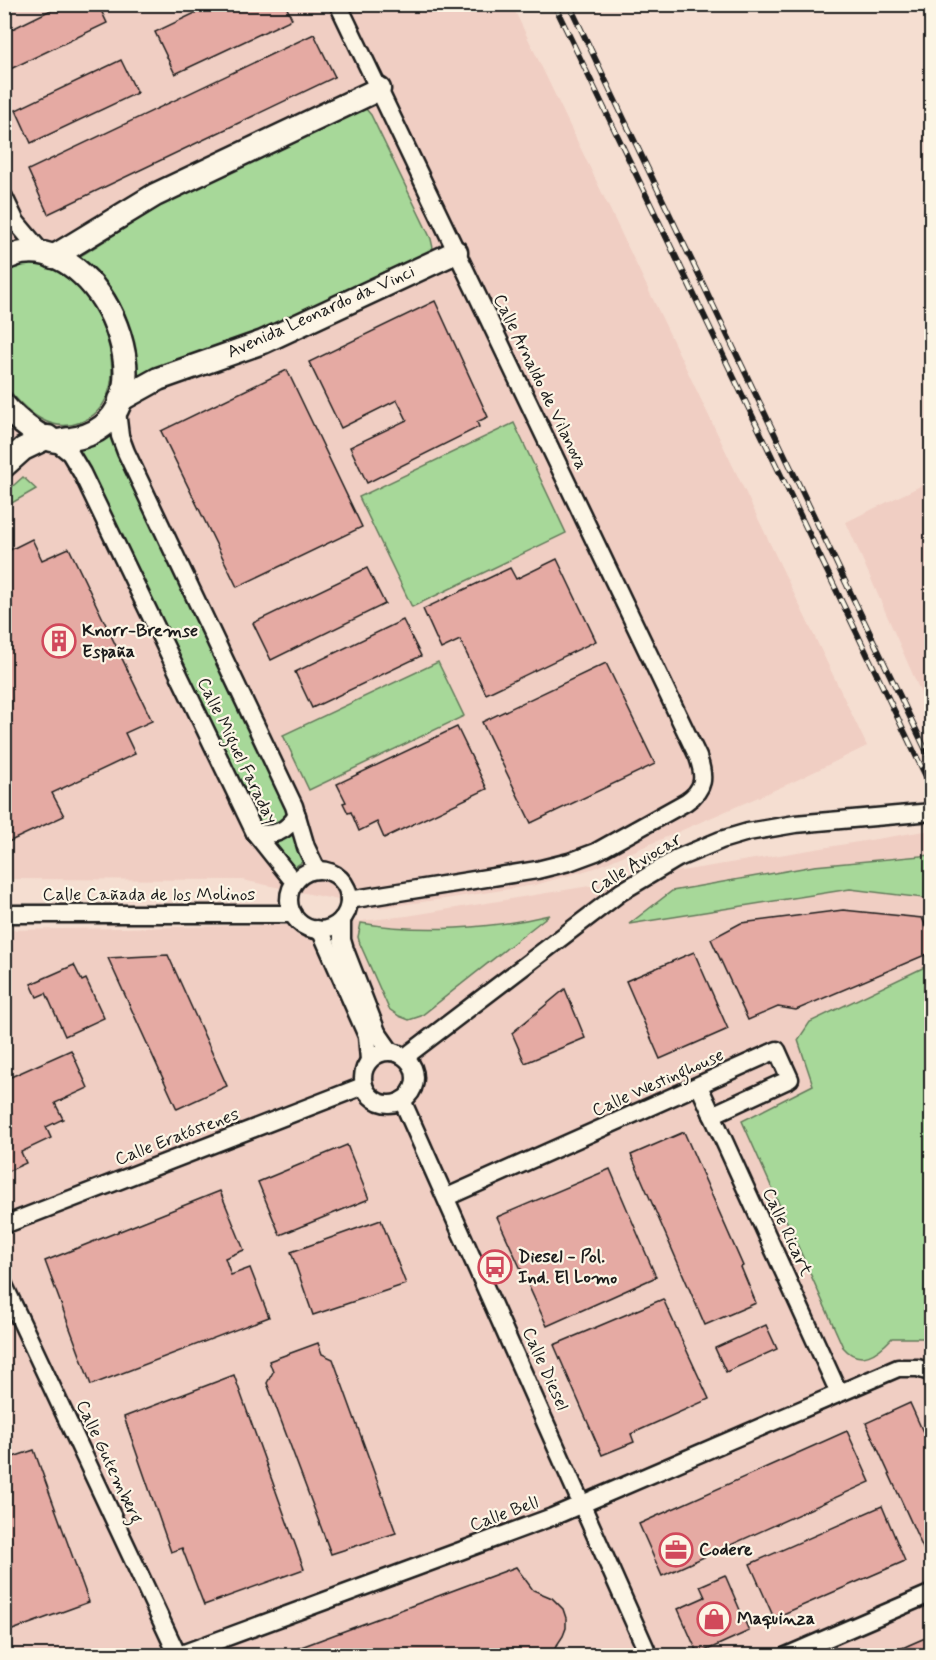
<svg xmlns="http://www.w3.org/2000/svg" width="936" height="1660" viewBox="0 0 936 1660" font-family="Mynerve,sans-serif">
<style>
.built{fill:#f0cec3}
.green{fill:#a7d899;stroke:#627a5a;stroke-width:1.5}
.building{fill:#e5aaa3;stroke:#1c1c1c;stroke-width:1.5}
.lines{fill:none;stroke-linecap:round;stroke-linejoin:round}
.street-casing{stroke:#1c1c1c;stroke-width:21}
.secondary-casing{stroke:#1c1c1c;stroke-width:27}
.street{stroke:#fcf5e5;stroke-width:16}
.secondary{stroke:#fcf5e5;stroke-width:22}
.rail-casing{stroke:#1c1c1c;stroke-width:6}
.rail{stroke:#fcf5e5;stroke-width:4;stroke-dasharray:11;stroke-linecap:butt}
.labels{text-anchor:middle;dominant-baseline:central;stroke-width:4.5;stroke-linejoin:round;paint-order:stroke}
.street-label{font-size:18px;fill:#1c1c1c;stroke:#fcf5e5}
.poi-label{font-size:18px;font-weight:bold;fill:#1c1c1c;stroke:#fcf5e5;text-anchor:start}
</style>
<rect width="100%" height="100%" fill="#f5ded1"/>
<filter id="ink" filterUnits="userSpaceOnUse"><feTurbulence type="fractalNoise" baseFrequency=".0167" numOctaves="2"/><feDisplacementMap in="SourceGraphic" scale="12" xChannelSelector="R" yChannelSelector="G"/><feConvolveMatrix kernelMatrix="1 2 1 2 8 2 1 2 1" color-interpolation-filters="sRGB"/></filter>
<g filter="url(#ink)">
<g class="built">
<polygon points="5,5 512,5 867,746 795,781 595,868 535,885 451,898 377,908 242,880 5,879"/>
<polygon points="931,481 931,716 846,522"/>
<polygon points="931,830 931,1655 5,1655 4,930 293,925 362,921 407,916"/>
</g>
<g class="green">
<path d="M366,109L371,115L431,239L433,248L427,256L253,337L135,379C134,323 123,293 79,257L183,191L354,111Z"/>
<path d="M26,264C32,264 39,264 45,265C89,276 124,353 108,394C98,421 67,434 41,419C26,411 15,398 5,385V272L16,266Z"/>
<polygon points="514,423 566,533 412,607 359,497"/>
<polygon points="113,434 288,805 289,816 282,823 265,827 259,821 96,482 79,450 99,443"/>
<polygon points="23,477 36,489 5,507 5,493"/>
<polygon points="438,662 464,716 309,790 283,735"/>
<polygon points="296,828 304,861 293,868 270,841"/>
<polygon points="931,855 931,899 850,889 629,924 672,891 814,866"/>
<path d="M549,915L421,1016L409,1020L399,1016L389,1009L360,944L358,937L361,923C419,933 492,929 549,915Z"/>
<path d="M931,964V1338H892C878,1353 860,1367 843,1347L742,1121L813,1085L798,1040L810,1022Z"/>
</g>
<g class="building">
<polygon points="63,4 98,4 107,23 4,72 4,33"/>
<polygon points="214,4 285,4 292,19 175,74 155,32"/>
<polygon points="314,34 335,77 48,214 28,170"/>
<polygon points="121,60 137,93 31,143 16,110"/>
<polygon points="435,301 488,417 477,422 479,427 367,483 350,447 407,420 397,400 341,428 309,362"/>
<polygon points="287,370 362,527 237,587 161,431"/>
<polygon points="32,539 42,560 69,548 152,721 125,733 135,754 52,793 64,816 4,844 4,553"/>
<polygon points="557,559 596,641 486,694 460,640 441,649 423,609 510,568 516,579"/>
<polygon points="367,568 385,604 271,660 253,623"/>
<polygon points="403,620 421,656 312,708 295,672"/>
<polygon points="606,663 655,764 531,823 482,722"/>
<polygon points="457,727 487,789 384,838 377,822 359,831 351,812 348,813 343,803 346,802 337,784"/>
<polygon points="843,910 922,918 932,939 932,952 796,1010 778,1007 748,1020 711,939 741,923"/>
<polygon points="694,952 728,1029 660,1059 626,981"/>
<polygon points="168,955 227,1086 177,1109 108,958"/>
<polygon points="74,965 82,981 86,979 104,1018 65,1036 46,993 37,997 31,984"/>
<polygon points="565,989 585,1038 525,1063 512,1033"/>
<polygon points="71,1050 88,1088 55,1103 63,1119 46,1127 51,1138 21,1152 26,1163 4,1173 4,1080"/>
<polygon points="684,1132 743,1266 741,1267 756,1303 705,1325 631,1155"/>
<polygon points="347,1145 369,1199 280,1235 258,1182"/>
<polygon points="610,1169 656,1277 547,1326 497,1217"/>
<polygon points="220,1191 244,1250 225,1258 231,1275 250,1268 269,1317 91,1385 45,1261"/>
<polygon points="381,1220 406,1284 313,1315 291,1252"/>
<polygon points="663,1299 709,1399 631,1434 634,1442 602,1455 554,1345"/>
<polygon points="766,1325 777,1349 726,1372 715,1348"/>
<polygon points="318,1343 322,1354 333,1359 396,1533 331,1554 267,1383 273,1372 269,1361"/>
<polygon points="234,1375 304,1569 204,1605 182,1548 171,1552 124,1417"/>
<polygon points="910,1403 932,1452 932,1568 866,1423"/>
<polygon points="847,1431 870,1482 662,1576 639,1524"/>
<polygon points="34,1450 89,1602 7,1632 4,1626 4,1460"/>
<polygon points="882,1506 905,1561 774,1618 750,1564"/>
<polygon points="516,1567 533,1590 552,1598 563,1609 566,1618 566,1628 563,1636 555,1648 558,1656 277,1656"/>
<polygon points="725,1575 749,1631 698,1654 678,1609 705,1597 700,1586"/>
<polygon points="932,1635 932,1656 885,1656 909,1645"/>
</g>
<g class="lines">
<g class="street-casing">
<g id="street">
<path d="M338,4L698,757C705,777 705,789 686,802L596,852L569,862L537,870L349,900"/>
<polyline points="4,197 16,222 42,253"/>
<polyline points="117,411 120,436 126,452 294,806 306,847 317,870"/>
<polyline points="55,441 70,453 82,473 255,833 294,882"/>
<path d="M255,833C275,836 286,832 297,815"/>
<circle cx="319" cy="900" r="30"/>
<polyline points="4,914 293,914"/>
<polyline points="342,919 342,940 345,950 377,1032 391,1052"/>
<polyline points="317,929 322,934 367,1036 369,1060"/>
<circle cx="389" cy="1078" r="26"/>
<polyline points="405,1057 621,892 678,858 721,840 748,832 795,824 932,812"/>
<polyline points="699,1086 839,1393"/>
<polyline points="402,1100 649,1656"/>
<polyline points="447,1197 777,1050 790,1079 712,1115"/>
<polyline points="4,1225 363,1086"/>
<polyline points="4,1285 178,1656"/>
<polyline points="176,1656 552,1517 898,1368 918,1368 932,1373"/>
<polyline points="786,1656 932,1593"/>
</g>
</g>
<g class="secondary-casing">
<g id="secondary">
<polyline points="53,257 155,195 379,89"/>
<path d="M4,259C10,257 16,254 22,253C110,239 177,424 71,439C66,439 61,441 57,441C40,440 15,418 4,405"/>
<polyline points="120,400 158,379 263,342 456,252"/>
<polyline points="4,466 23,449 48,437"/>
</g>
</g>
<use href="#street" class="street"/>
<use href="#secondary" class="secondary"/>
<g class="rail-casing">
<g id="rail">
<polyline points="554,4 932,789"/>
<polyline points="569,4 932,763"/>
</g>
</g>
<use href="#rail" class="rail"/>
</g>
</g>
<defs>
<g id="building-ring" transform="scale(1.725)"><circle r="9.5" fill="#fcf5e5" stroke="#d1495b" stroke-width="1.5"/><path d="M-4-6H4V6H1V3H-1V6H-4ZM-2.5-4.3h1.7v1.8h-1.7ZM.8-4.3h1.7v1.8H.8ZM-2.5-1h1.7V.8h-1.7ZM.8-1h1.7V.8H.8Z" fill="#d1495b"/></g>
<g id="bus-ring" transform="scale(1.725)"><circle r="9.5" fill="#fcf5e5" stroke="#d1495b" stroke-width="1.5"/><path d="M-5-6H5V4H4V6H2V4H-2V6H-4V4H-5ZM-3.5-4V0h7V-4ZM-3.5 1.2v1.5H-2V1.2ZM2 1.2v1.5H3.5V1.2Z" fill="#d1495b"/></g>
<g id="office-ring" transform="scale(1.725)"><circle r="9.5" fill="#fcf5e5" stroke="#d1495b" stroke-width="1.5"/><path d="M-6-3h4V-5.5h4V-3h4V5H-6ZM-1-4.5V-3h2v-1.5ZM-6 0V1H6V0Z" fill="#d1495b"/></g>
<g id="shop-ring" transform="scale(1.725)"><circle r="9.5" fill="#fcf5e5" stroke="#d1495b" stroke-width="1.5"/><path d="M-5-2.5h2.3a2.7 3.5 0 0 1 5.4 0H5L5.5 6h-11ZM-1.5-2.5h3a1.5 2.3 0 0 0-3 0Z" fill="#d1495b"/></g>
</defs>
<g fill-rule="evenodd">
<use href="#building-ring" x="59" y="641"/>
<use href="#bus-ring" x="495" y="1267"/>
<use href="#office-ring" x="676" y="1550"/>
<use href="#shop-ring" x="714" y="1619"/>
</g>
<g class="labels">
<g class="street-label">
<text transform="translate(321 312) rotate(-24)">Avenida Leonardo da Vinci</text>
<text transform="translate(540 382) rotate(64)">Calle Arnaldo de Vilanova</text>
<text transform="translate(237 751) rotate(64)">Calle Miguel Faraday</text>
<text transform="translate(636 864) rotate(-31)">Calle Aviocar</text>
<text x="149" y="895">Calle Cañada de los Molinos</text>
<text transform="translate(658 1083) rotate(-24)">Calle Westinghouse</text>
<text transform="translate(177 1137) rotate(-21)">Calle Eratóstenes</text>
<text transform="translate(787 1232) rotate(65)">Calle Ricart</text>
<text transform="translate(545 1369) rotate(66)">Calle Diesel</text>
<text transform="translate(109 1462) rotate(65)">Calle Gutemberg</text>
<text transform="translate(504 1514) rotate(-20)">Calle Bell</text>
</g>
<g class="poi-label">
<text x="82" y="631">Knorr-Bremse<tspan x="82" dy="21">España</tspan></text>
<text x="518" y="1257">Diesel - Pol.<tspan x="518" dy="21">Ind. El Lomo</tspan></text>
<text x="699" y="1550">Codere</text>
<text x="737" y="1619">Maquinza</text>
</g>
</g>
<rect width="936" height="1660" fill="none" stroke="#fcf5e5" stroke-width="24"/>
<rect x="12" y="12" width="912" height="1636" fill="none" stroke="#1c1c1c" stroke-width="2" filter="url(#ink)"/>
</svg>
